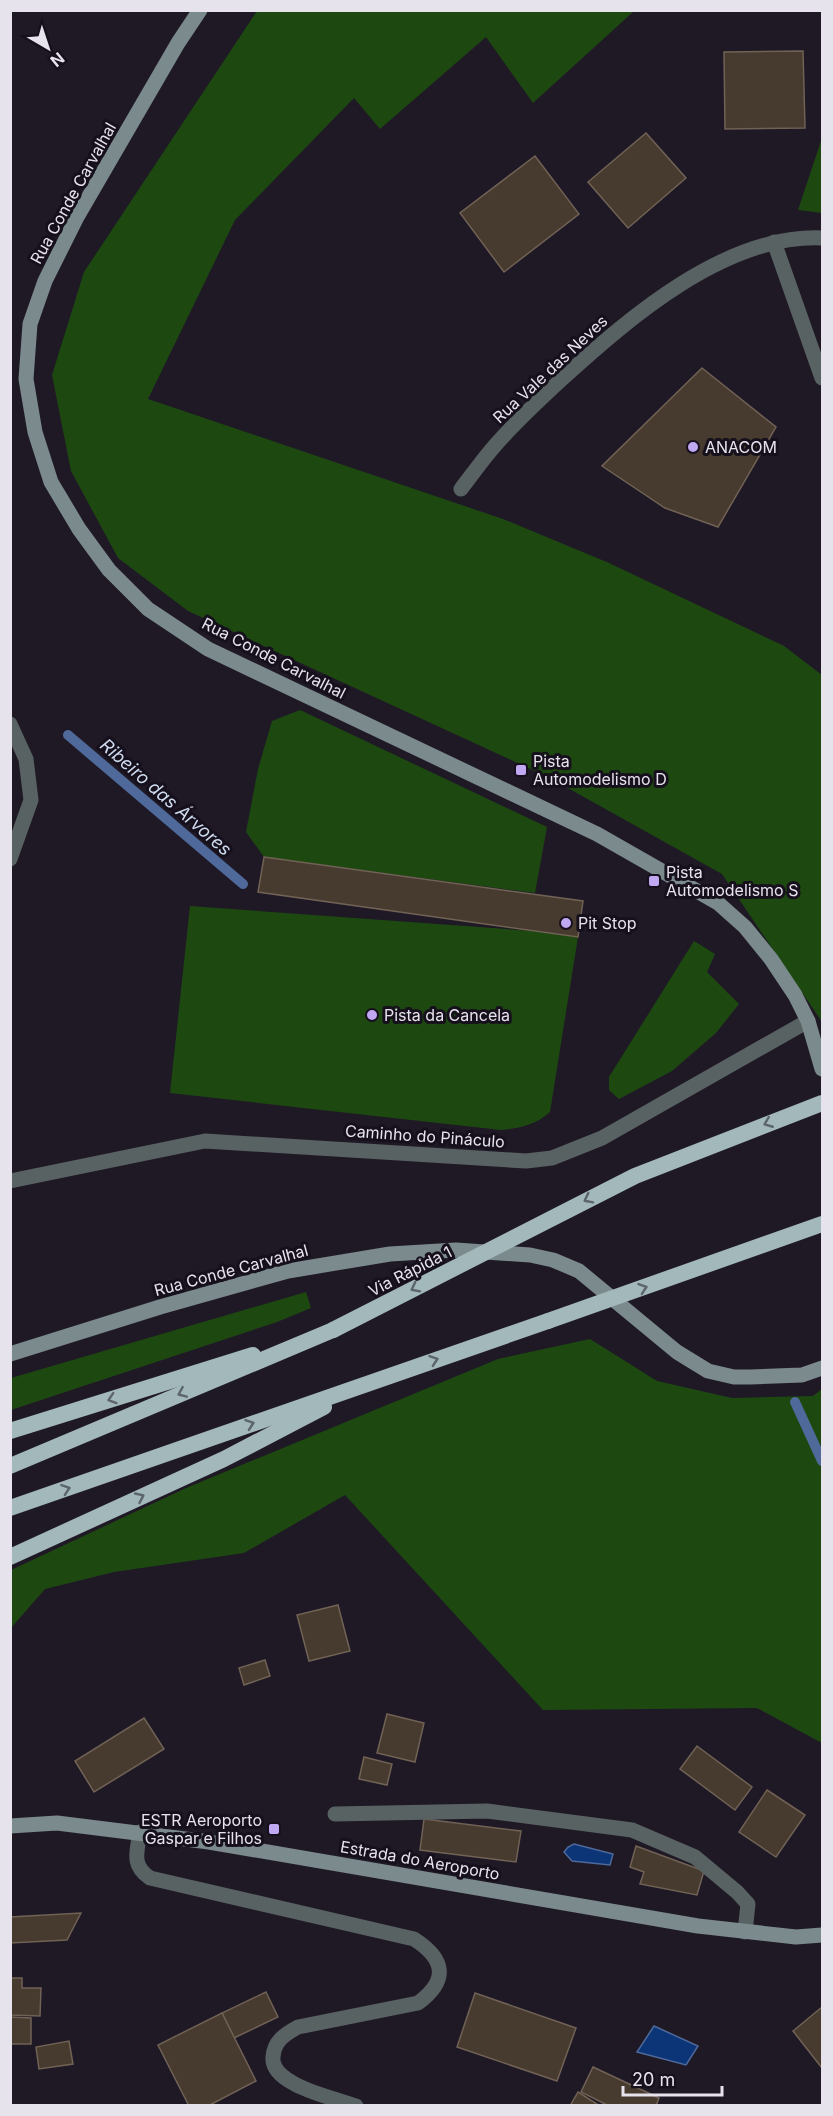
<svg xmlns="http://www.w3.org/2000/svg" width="833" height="2116" viewBox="0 0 833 2116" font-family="Inter,sans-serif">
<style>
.green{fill:#1d4911}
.water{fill:#0c3577;stroke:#4e699a;stroke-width:1.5}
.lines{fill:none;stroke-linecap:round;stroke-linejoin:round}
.stream{stroke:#4e699a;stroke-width:10}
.building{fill:#473a2e;stroke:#706255;stroke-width:1.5}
.service{stroke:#596263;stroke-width:15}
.minor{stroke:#596263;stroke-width:15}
.secondary{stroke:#7b8a8c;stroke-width:15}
.trunk{stroke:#a2b8ba;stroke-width:16}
.trunk-bridge{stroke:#a2b8ba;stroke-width:16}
.oneway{stroke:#5c646c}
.poi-dot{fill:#c1a8f3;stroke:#16101d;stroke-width:2}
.labels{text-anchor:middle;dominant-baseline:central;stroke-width:6;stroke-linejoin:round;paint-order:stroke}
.street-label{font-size:16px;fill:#e7e3ec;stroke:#16101d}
.poi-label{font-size:16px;fill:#e7e3ec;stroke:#16101d;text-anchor:start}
.water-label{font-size:18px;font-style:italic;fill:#cfdbef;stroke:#16101d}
</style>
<rect width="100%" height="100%" fill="#1f1926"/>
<g class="green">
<polygon points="257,11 634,11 533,103 486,37 380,129 354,98 235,220 148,399 503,519 609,563 784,646 822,675 822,1022 722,874 548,777 188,611 118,558 71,471 52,375 84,272"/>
<polygon points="822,138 822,213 798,210"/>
<polygon points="300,710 547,827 535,893 264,857 246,832 258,769 272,721"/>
<path d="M190,906L533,931L578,937L550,1112C535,1125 521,1128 501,1130L170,1093Z"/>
<polygon points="694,941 715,954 707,972 739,1004 716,1033 672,1071 619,1099 609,1090 609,1077"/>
<polygon points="306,1292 311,1308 277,1322 11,1410 11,1378"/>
<polygon points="590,1339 657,1381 732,1398 813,1396 822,1389 822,1743 757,1708 543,1710 345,1495 244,1553 114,1572 45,1589 11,1628 11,1570 186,1488 498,1359"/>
</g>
<g class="water">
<polygon points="574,1844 613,1854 610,1865 572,1861 564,1852 568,1847"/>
<polygon points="654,2026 698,2046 686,2065 637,2052"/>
</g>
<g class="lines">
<g class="stream">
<polyline points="68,735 243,884"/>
<polyline points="795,1402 822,1461"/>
</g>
</g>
<g class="building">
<polygon points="803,51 805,128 725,129 724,52"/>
<polygon points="646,133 686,178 628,228 588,182"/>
<polygon points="535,156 579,214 504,272 460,213"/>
<polygon points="702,368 776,427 718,527 665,508 602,466"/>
<polygon points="264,857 583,901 578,937 258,892"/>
<polygon points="338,1605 350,1651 309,1661 297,1615"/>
<polygon points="265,1660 270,1676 244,1685 239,1668"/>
<polygon points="387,1714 424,1723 415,1762 377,1753"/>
<polygon points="144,1718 164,1749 94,1792 75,1761"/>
<polygon points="697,1746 752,1787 735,1810 680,1769"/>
<polygon points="364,1757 392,1764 387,1785 359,1779"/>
<polygon points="767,1790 805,1815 776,1857 739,1832"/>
<polygon points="424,1819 521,1831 516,1862 420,1850"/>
<polygon points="636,1846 704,1871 697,1895 640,1884 644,1872 630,1867"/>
<polygon points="81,1913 67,1940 10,1943 10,1917"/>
<polygon points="10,1978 22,1978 22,1988 41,1988 40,2016 10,2015"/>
<polygon points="266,1992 278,2017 234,2038 222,2013"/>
<polygon points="475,1993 576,2028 557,2081 457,2047"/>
<polygon points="822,2007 822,2068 793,2031"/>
<polygon points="222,2013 256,2081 208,2106 189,2106 158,2045"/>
<polygon points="10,2017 31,2018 31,2044 10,2044"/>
<polygon points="69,2041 73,2064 39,2069 36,2047"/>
<polygon points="593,2067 659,2098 656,2106 609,2106 581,2092"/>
<polygon points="578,2092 600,2106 570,2106"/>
</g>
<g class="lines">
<g class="service">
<polyline points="10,724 26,759 31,800 10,859"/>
<polyline points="335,1814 487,1811 632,1830 695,1857 737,1892 748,1904 745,1932"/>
<path d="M140,1832C137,1852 131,1865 150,1878L414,1939C445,1959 449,1980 418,2003L298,2027C285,2034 274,2041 273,2057C270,2085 335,2098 356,2106"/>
</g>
<g class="minor">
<polyline points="774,242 822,378"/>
<path d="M461,489C471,476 481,462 492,449C513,424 539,400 563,378C630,317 726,234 822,238"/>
<polyline points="10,1181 205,1141 526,1161 552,1158 602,1138 808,1021"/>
</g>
<g class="secondary">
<polyline points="200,10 178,43 77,217 45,281 30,324 26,379 35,432 51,482 79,529 109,570 148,609 208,649 597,834 718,903 745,927 771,959 795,995 808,1021 822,1069"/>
<polyline points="10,1354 160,1307 288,1271 390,1254 456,1250 530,1255 553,1260 579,1271 677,1352 708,1371 734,1377 750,1377 802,1375 822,1368"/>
<polyline points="10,1826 57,1823 209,1842 698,1926 796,1937 822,1935"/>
</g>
<g class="trunk">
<polyline points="10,1431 253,1355"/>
<polyline points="10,1466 333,1330"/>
<polyline points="10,1508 548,1321"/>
<polyline points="10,1557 224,1459 324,1407"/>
</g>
<g class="trunk-bridge">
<polyline points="548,1321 822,1224"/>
<polyline points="333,1330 635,1176 822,1103"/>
</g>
</g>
<defs><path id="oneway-chevron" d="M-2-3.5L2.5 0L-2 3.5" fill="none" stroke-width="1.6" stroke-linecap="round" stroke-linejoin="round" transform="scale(1.5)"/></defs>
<g class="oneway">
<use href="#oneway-chevron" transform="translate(768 1123) rotate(158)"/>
<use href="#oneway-chevron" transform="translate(588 1199) rotate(153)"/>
<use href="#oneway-chevron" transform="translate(415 1288) rotate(153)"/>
<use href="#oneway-chevron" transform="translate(643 1288) rotate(-19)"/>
<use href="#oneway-chevron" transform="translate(434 1360) rotate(-19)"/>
<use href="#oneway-chevron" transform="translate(182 1393) rotate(157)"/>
<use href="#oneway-chevron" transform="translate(112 1399) rotate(162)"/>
<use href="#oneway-chevron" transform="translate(250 1424) rotate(-19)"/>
<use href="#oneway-chevron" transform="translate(66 1489) rotate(-19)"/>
<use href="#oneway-chevron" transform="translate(140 1497) rotate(-25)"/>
</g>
<g class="poi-dot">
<circle cx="693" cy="447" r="6"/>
<rect x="515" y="764" width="12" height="12" rx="3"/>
<rect x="648" y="875" width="12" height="12" rx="3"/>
<circle cx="566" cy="923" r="6"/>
<circle cx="372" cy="1015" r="6"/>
<rect x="268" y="1823" width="12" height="12" rx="3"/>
</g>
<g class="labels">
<g class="street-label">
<text transform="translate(73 193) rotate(-61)">Rua Conde Carvalhal</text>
<text transform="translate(550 369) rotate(-43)">Rua Vale das Neves</text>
<text transform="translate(274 658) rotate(27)">Rua Conde Carvalhal</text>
<text transform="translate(425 1136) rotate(4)">Caminho do Pináculo</text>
<text transform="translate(231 1270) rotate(-15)">Rua Conde Carvalhal</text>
<text transform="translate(410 1271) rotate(-27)">Via Rápida 1</text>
<text transform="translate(420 1860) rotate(10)">Estrada do Aeroporto</text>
</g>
<g class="poi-label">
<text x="705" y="447">ANACOM</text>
<text x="533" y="761">Pista<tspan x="533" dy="18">Automodelismo D</tspan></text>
<text x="666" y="872">Pista<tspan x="666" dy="18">Automodelismo S</tspan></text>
<text x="578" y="923">Pit Stop</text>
<text x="384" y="1015">Pista da Cancela</text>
<text x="262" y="1820" text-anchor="end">ESTR Aeroporto<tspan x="262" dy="18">Gaspar e Filhos</tspan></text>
</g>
<g class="water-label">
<text transform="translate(166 797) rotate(41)">Ribeiro das Árvores</text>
</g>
</g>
<rect width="833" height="2116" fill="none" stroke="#e7e3ec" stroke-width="24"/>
<g transform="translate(48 48) rotate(141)" stroke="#16101d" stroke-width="4.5" paint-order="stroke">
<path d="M0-4.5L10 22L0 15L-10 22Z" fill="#e7e3ec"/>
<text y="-9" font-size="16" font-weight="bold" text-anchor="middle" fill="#e7e3ec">N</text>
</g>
<path d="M623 2086v9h99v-9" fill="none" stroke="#e7e3ec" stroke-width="3"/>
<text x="632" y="2086" font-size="18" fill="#e7e3ec" stroke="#16101d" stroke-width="4.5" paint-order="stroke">20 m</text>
</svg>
